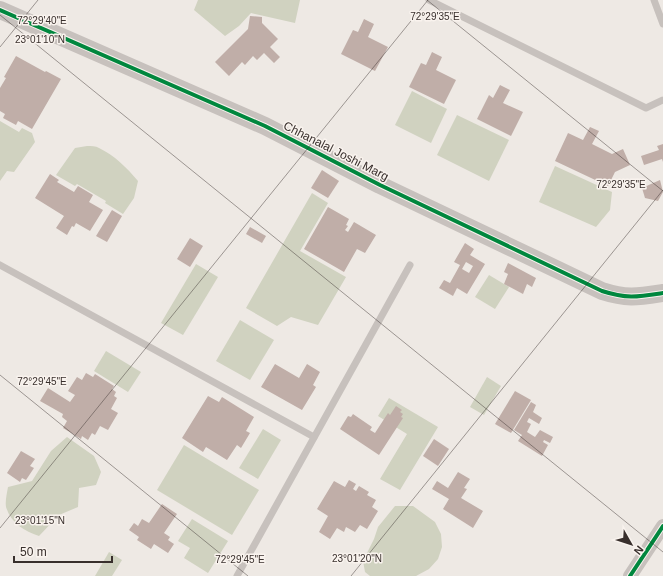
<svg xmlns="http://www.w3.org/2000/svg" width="663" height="576" viewBox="0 0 663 576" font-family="Helvetica,sans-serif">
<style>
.green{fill:#d0d2c0}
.building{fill:#c0aea8;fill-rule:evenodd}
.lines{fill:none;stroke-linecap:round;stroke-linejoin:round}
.service{stroke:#c7c1bd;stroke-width:7}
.minor{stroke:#c7c1bd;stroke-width:14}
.tertiary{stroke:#c7c1bd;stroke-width:18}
.cycleway-casing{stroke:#f9f3ee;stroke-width:6}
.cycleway{stroke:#00873e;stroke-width:4}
.ticks{fill:none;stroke:#382f2c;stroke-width:1;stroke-opacity:0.45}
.labels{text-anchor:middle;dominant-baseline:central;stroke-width:3;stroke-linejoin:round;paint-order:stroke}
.street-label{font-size:12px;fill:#382f2c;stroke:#f9f3ee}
.ticks-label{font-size:10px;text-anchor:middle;fill:#382f2c;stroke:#f9f3ee;stroke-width:3;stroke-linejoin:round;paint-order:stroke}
</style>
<rect width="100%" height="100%" fill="#eee9e4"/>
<g class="green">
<polygon points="198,0 300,0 295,23 251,13 239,26 225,36 194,10"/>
<polygon points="412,91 447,109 431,143 395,125"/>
<polygon points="457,115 509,140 489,181 437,155"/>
<polygon points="0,121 19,132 22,128 32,133 35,142 14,172 7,171 0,181"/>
<path d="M87,146C91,146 96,146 99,148C114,155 127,168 138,181L134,198L123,214L105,203L106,201L77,184L75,186L56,175L75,148Z"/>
<polygon points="555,166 612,192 610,210 596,227 539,202"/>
<polygon points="312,193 328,203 300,251 346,277 318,325 291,317 277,326 246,308"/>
<polygon points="196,264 218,277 183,335 161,323"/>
<polygon points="489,275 509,287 495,309 475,297"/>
<polygon points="240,320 274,340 250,380 216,361"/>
<polygon points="106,351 141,372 128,392 94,371"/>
<polygon points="487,377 501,386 484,415 470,407"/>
<polygon points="389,398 438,427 400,490 380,479 407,434 378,416"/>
<polygon points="263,429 281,440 258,479 239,468"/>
<path d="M67,437L94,456L101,472L96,485L79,488L78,507L59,515L39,536C24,531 11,523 6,507C5,501 7,493 8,487L32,481L51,451Z"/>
<polygon points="184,445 259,490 232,535 157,490"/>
<polygon points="395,506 413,506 435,522 441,534 442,547 438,559 429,569 416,576 370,576 365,572 363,561 374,539 378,527"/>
<polygon points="192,519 228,541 208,573 184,558 190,548 178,541"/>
<polygon points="109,552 122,560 112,576 95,576"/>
</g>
<g class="building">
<polygon points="250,16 262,17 262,23 278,39 270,47 280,57 274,63 264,53 257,60 253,56 245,65 242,62 229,76 215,62 248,29"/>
<polygon points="364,19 374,24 368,37 388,47 375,71 341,54 353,30 358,32"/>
<polygon points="432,52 442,57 436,70 456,80 444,104 409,87 421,63 426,65"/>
<polygon points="16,56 45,72 46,71 61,79 32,129 18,121 16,125 3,118 5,114 0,111 0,88 6,78 4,77"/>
<polygon points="500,85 510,90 503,103 523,112 511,136 477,119 489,95 493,98"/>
<polygon points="590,127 599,131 592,144 612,154 623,149 630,165 615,172 608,186 555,161 568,133 583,140"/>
<polygon points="663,144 663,162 662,159 644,165 641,156 659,150 657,146"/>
<polygon points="322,170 339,181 328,198 311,188"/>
<polygon points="50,174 59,180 57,182 74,192 78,186 93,195 89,202 103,210 90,231 76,223 74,227 72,226 67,235 56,228 64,216 35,198"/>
<polygon points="660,180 663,192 658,201 645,198 642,188"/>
<polygon points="328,207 349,219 346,225 348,226 345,230 348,232 354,222 376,235 365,253 357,249 344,272 304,249"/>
<polygon points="112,210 122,216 107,242 96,236"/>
<polygon points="250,227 266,236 262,243 246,234"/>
<polygon points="190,238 203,246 190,267 177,259"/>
<path d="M465,243L474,249L470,255L485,264L467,294L457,288L453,296L439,288L444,280L450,283L460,265L454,262ZM466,262L473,266L469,273L462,269Z"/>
<polygon points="508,263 536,278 532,287 527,284 523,294 504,284 508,274 504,272"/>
<polygon points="275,364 299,378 307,364 320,372 313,385 316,387 302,410 261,387"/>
<polygon points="86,373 93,377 95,374 114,386 112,389 116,392 114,396 117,398 111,409 118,413 108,430 100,426 95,435 92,433 88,440 82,436 81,439 63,428 67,421 62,417 63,414 40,401 48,388 70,402 75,395 68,391 77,377 82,380"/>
<polygon points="515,391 531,400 511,433 495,424"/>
<polygon points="208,396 219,402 222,397 254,417 246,431 250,433 241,448 237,445 227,460 206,447 203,452 182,438"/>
<polygon points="531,402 536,405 533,412 542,418 539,424 529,418 527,422 531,424 527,432 535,437 540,430 553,437 550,443 544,440 543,442 548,445 542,456 518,441 522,435 514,430"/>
<polygon points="396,406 402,410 400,412 403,414 401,417 403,418 379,455 340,429 348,416 351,417 353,414 372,427 370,430 375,433 388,413 390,415"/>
<polygon points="434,439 449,449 438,466 423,456"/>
<polygon points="21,451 35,459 30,466 34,468 26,480 22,478 20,482 7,473"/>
<polygon points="458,472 470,479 464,488 467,489 461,498 483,511 473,528 443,509 449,499 432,489 437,481 448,488"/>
<polygon points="349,480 356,484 353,489 356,491 359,486 369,492 367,495 376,500 372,507 378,511 367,529 360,525 355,532 346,527 344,532 337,528 330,539 319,532 328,516 317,509 334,481 345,487"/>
<polygon points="162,504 177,514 164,533 170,537 168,540 174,544 168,553 154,544 151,549 137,540 139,537 129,530 134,523 138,526 142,519 149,523"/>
</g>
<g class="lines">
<g class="service">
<polyline points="429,0 646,108 663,100"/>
<polyline points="654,0 663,24"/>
<polyline points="0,265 314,437"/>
<polyline points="237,576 410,265"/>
</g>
<polyline class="minor" points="630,576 663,526"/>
<path class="tertiary" d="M0,10L265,126L380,185L602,291C627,299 637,297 663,293"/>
<g class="cycleway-casing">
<g id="cycleway">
<path d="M0,10L265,126L380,185L602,291C627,299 637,297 663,293"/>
<polyline points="630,576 663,526"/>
</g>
</g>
<use href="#cycleway" class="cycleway"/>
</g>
<path class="ticks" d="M427,0L663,191M0,15L663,552M0,47L38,0M0,375L248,576M0,528L428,0M351,576L663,190"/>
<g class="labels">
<g class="street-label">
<text transform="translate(336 151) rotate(27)">Chhanalal Joshi Marg</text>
</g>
</g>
<g class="ticks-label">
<text x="435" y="20">72°29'35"E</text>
<text x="42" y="24">72°29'40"E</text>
<text x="40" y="43">23°01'10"N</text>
<text x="621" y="188">72°29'35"E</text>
<text x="42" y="385">72°29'45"E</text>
<text x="40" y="524">23°01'15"N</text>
<text x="357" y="562">23°01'20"N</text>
<text x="240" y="563">72°29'45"E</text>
</g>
<g transform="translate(631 544) rotate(129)" stroke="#f9f3ee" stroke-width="3" paint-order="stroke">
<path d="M0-3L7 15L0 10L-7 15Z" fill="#382f2c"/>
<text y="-6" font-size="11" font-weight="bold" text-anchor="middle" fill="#382f2c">N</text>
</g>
<path d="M14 556v6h98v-6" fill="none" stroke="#382f2c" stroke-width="2"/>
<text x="20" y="556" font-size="12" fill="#382f2c" stroke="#f9f3ee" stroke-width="3" paint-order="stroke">50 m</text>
</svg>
